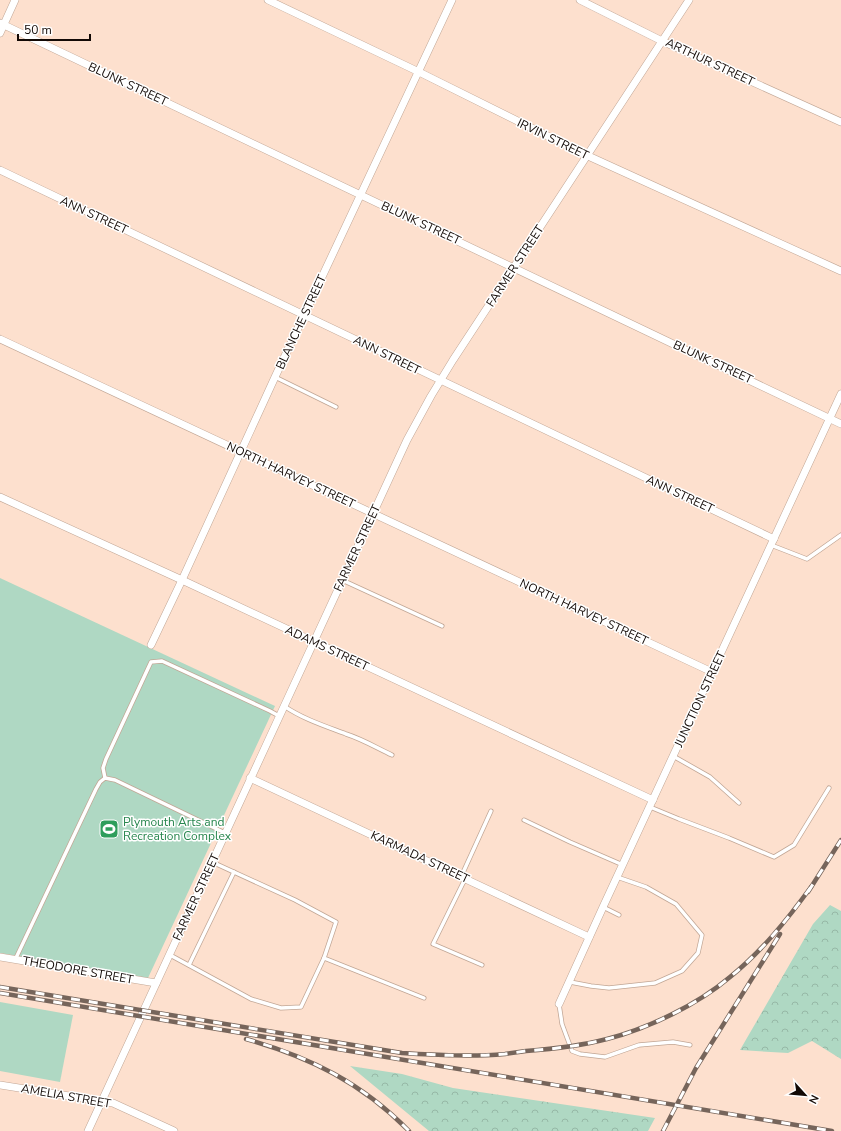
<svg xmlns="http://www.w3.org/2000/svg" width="841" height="1131" viewBox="0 0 841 1131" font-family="'Nunito Sans',sans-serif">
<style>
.green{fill:#afd8c3}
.forest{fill:url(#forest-crowns)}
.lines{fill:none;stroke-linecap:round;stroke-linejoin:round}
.service-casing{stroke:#c1a695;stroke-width:5}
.minor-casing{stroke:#c1a695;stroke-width:8}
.service{stroke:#fff;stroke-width:3.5}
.minor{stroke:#fff;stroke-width:7}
.rail-casing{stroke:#76655b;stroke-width:4.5}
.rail{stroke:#fff;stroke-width:3;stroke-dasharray:9;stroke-linecap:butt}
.labels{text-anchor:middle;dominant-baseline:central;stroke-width:3;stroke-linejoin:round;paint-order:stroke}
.street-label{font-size:12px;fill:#120905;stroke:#fff}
.leisure-label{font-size:12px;fill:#27864d;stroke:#fff;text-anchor:start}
</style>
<defs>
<pattern id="forest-crowns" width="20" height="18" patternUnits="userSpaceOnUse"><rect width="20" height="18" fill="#afd8c3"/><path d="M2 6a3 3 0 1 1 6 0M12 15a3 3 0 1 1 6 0" fill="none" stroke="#96b8a6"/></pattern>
</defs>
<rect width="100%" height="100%" fill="#fde0ce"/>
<g class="green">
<polygon points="0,578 275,706 148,978 0,953"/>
<polygon points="0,1002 73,1015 60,1082 0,1071"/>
</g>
<g class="forest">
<polygon points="830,905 841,911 841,1059 812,1041 788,1053 740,1050 813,924"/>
<polygon points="350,1066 402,1074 453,1088 655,1118 648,1131 429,1131"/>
</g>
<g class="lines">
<g class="service-casing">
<g id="service">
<polyline points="275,377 336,407"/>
<polyline points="771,545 807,559 841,535"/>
<polyline points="342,580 442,626"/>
<path d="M284,706C303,719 325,726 346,734C362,739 377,748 392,755"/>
<polyline points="673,756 710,777 739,803"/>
<polyline points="105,778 103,768 106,759 151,662 162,661 270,711 279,716"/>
<polyline points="650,807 679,819 729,838 774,857 794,845 829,788"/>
<polyline points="524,820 570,842 623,865"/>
<polyline points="461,877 491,811"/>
<polyline points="465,879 433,944 482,965"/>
<polyline points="603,907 619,915"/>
<polyline points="170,955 251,999 281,1008 301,1007 324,958 336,922 295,900 212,862"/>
<polyline points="324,958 424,998"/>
<polyline points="15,960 96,789 100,782 105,778 115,780 225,833"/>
<polyline points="189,965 234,872"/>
<polyline points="570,982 591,986 609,988 655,983 682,971 698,953 702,935 676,904 646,887 617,877"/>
<polyline points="559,1004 562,1024 572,1051 580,1054 605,1057 639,1045 673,1042 690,1045"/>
</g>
</g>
<g class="minor-casing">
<g id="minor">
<polyline points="268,0 419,72 586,155 841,271"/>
<polyline points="580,0 662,41 841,122"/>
<polyline points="0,23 841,424"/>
<polyline points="0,33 15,0"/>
<polyline points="0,170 774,539"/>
<polyline points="0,339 712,672"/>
<polyline points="0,497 182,580 653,800"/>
<polyline points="151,645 182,580 275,377 452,0"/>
<polyline points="250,778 589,937"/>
<polyline points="0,957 156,983"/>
<polyline points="559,1004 603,907 841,394"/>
<polyline points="0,1085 113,1103 174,1131"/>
<polyline points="88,1131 407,440 431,396 453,360 689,0"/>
</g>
</g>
<use href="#service" class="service"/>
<use href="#minor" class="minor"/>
<g class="rail-casing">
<g id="rail">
<polyline points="808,892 841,840"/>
<path d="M0,987L402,1053C436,1055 471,1057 505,1054C512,1053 519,1052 526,1051C553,1049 580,1046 607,1039C649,1028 697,1005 730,977C762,951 787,920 811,887"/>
<polyline points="0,993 832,1131"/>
<path d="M246,1039C310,1057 362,1083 409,1131"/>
<polyline points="663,1131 696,1068 780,934"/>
</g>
</g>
<use href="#rail" class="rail"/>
</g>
<defs>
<g id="stadium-square" transform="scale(1)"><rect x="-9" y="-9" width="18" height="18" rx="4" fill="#2e9e5b" stroke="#fff"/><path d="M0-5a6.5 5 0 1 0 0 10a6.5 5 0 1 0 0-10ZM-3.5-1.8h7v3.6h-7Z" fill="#fff"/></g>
</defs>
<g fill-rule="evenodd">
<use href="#stadium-square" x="109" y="829"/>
</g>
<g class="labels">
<g class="street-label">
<text transform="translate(710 62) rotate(25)">ARTHUR STREET</text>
<text transform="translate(128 84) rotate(25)">BLUNK STREET</text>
<text transform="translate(553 139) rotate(26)">IRVIN STREET</text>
<text transform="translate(94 215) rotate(25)">ANN STREET</text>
<text transform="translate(421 223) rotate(25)">BLUNK STREET</text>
<text transform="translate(515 266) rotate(-57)">FARMER STREET</text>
<text transform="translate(301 322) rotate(-65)">BLANCHE STREET</text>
<text transform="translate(387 355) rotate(26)">ANN STREET</text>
<text transform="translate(713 362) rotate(25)">BLUNK STREET</text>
<text transform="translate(291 475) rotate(25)">NORTH HARVEY STREET</text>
<text transform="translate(680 494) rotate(25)">ANN STREET</text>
<text transform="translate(357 548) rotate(-65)">FARMER STREET</text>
<text transform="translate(584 612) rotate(25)">NORTH HARVEY STREET</text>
<text transform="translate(327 648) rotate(25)">ADAMS STREET</text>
<text transform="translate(700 699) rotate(-65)">JUNCTION STREET</text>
<text transform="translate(420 857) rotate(25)">KARMADA STREET</text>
<text transform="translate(196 897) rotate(-65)">FARMER STREET</text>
<text transform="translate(78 970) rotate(10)">THEODORE STREET</text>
<text transform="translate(66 1096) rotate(10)">AMELIA STREET</text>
</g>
<g class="leisure-label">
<text x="123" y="822">Plymouth Arts and<tspan x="123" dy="14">Recreation Complex</tspan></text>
</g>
</g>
<g transform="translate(805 1095) rotate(117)" stroke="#ffffff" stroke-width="3" paint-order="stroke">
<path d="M0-3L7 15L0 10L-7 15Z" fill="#120905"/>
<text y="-6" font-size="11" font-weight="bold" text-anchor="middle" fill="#120905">N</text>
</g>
<path d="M18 34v6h72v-6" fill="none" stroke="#120905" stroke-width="2"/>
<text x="24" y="34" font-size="12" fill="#120905" stroke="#ffffff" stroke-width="3" paint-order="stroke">50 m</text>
</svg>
